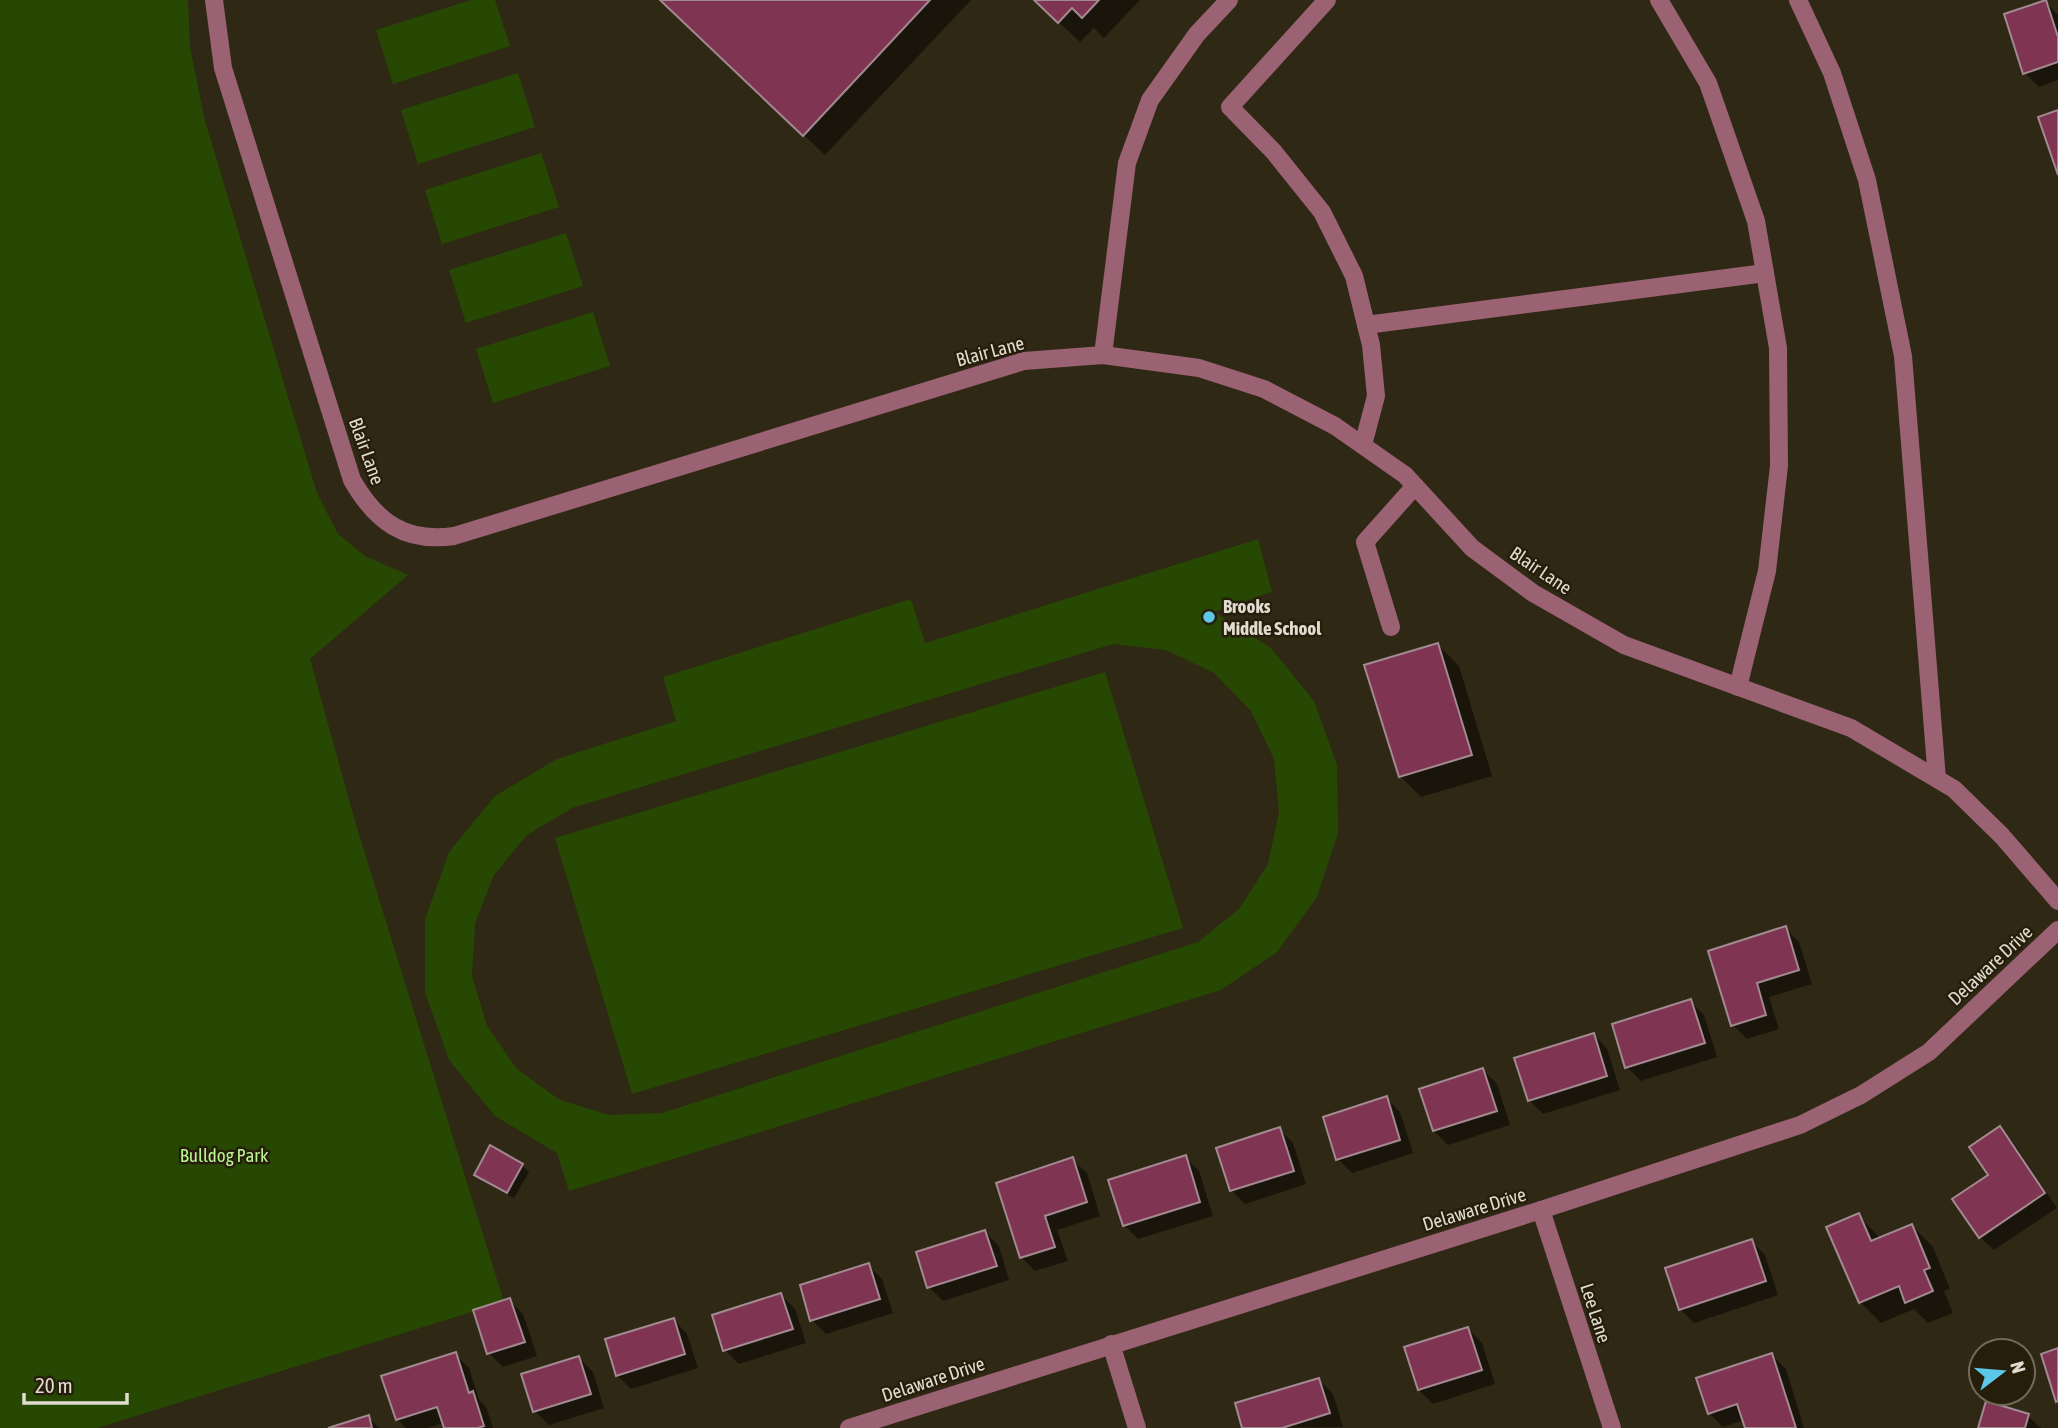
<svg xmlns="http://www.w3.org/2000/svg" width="2058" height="1428" viewBox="0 0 2058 1428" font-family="'Asap Condensed',sans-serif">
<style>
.green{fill:#264803;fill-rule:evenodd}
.shadow{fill:#0007}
.building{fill:#7f3452;stroke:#a38991;stroke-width:2}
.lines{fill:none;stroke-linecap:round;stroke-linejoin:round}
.minor{stroke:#9a6272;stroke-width:18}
.poi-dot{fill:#5dc7e8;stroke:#261e0b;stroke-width:2.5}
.labels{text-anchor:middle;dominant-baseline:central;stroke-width:5;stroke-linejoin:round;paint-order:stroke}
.street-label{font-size:19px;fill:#e1dcd0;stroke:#261e0b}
.poi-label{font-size:19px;font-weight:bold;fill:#e1dcd0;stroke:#261e0b;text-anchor:start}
.park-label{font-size:19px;fill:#b9f392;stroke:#261e0b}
</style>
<rect width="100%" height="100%" fill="#2f2814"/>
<g class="green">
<polygon points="0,0 188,0 190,47 205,121 317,493 338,534 365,556 408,575 310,659 356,825 504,1302 97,1428 0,1428"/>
<polygon points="471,0 495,0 510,46 393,84 376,30"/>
<polygon points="518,73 535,127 418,164 401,110"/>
<polygon points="541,153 559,207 442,244 425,190"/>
<polygon points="566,233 583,286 466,323 449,270"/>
<polygon points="593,312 610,366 493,403 476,349"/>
<path d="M1258,539L1272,592L1214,612L1271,648L1314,701L1337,765L1338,833L1317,897L1277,952L1221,990L569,1191L557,1153L495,1116L449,1060L425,992V920L449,852L495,796L557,759L676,721L663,677L911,599L925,643ZM1113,644L1166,650L1214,673L1251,711L1274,759L1279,812L1268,864L1239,909L1198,942L662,1113L609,1115L560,1100L517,1069L487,1026L472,976L475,924L494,875L527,835L572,808Z"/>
<polygon points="1105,672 1183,928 632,1094 555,838"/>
</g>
<g class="shadow">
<polygon points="661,0 971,0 825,155"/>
<polygon points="1035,0 1140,0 1104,38 1094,28 1080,42"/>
<polygon points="2046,2 2058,15 2058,80 2039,87 2025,73"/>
<polygon points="1438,645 1459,666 1492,776 1421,797 1400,776"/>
<polygon points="1785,928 1799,942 1812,984 1769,997 1779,1029 1747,1039 1733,1025"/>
<polygon points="1690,1001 1704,1015 1717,1057 1641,1081 1627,1067"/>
<polygon points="1594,1035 1607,1049 1620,1090 1543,1114 1529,1100"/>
<polygon points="1483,1070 1497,1084 1510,1125 1448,1145 1434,1131 1422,1090"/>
<polygon points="1386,1098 1400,1112 1413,1153 1352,1173 1338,1159"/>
<polygon points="2000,1128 2013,1142 2057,1208 1994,1250 1980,1237"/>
<polygon points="1279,1129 1293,1143 1306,1184 1245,1204 1231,1190"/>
<polygon points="491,1148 522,1165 529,1172 514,1198 483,1181 476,1174"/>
<polygon points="1185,1157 1199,1171 1213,1216 1138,1239 1124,1225"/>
<polygon points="1073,1160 1087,1173 1100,1216 1057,1230 1068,1261 1035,1271 1021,1257"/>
<polygon points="1858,1215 1881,1239 1912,1226 1933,1247 1950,1289 1944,1291 1953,1313 1928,1323 1914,1309 1881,1323 1860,1302"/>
<polygon points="985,1232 999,1246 1009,1280 943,1301 929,1287"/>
<polygon points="1751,1241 1765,1255 1778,1295 1694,1323 1680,1309"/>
<polygon points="868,1265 882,1279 893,1313 826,1334 812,1320"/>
<polygon points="781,1295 795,1309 806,1343 739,1364 725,1350"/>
<polygon points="509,1300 523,1314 537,1356 503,1367 489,1353 475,1311"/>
<polygon points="674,1320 687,1334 698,1368 631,1389 617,1375"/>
<polygon points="1468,1329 1482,1343 1495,1384 1433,1404 1419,1390 1406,1348"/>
<polygon points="455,1354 469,1368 479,1400 486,1407 493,1428 446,1428 444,1423 428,1428 406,1428 397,1419"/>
<polygon points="1772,1355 1786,1369 1804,1428 1747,1428 1744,1420 1723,1427 1709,1413"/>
<polygon points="579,1358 593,1372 604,1408 549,1425 535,1411"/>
<polygon points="1319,1380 1333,1394 1343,1427 1244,1428"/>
<polygon points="2028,1416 2041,1428 1979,1428"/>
<polygon points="368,1417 379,1428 334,1428"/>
</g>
<g class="building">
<polygon points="660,0 930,0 803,136"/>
<polygon points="1034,0 1099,0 1082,18 1072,8 1058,23"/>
<polygon points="2046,0 2058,37 2058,62 2023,74 2004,14"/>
<polygon points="2058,110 2058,175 2038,117"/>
<polygon points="1438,643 1472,755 1399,777 1364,665"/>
<polygon points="1786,926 1799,970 1757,983 1766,1015 1731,1026 1708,951"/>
<polygon points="1691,999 1705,1043 1625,1068 1612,1024"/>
<polygon points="1594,1033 1607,1076 1528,1101 1514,1058"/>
<polygon points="1483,1068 1497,1111 1433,1131 1419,1089"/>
<polygon points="1387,1096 1400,1140 1336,1160 1323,1117"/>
<polygon points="2000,1126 2045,1193 1979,1238 1952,1199 1988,1175 1969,1147"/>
<polygon points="1280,1127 1294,1171 1230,1191 1216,1148"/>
<polygon points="490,1145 523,1164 507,1193 474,1175"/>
<polygon points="1186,1155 1200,1202 1123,1226 1108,1180"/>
<polygon points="1073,1157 1087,1202 1045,1216 1055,1247 1020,1258 996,1183"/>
<polygon points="1859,1213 1871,1241 1912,1224 1930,1268 1924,1270 1933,1291 1905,1303 1899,1286 1859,1303 1826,1227"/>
<polygon points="985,1230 997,1266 927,1288 916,1252"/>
<polygon points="1752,1239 1766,1281 1679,1310 1665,1268"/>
<polygon points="869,1263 880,1299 810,1321 800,1285"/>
<polygon points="781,1293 793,1329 723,1351 712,1315"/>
<polygon points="510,1298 525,1342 487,1354 473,1310"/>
<polygon points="674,1318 685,1354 616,1376 605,1339"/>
<polygon points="1468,1327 1482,1370 1418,1390 1404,1347"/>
<polygon points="2058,1348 2058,1401 2056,1402 2041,1354"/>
<polygon points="456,1352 469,1393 473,1391 484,1426 478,1428 444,1428 437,1407 396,1420 381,1376"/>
<polygon points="1772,1353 1796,1428 1745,1428 1737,1404 1708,1414 1696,1378"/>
<polygon points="579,1356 591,1394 533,1412 521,1374"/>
<polygon points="1319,1378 1330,1413 1282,1428 1242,1428 1235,1403"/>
<polygon points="1986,1401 2029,1414 2025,1428 1978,1428"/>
<polygon points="369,1415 372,1428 328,1428"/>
</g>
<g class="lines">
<g class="minor">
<path d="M214,0L223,68L352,480C376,522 405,543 454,536L1024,361L1103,355L1199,368L1264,389L1335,426L1405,475L1472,548L1533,593L1624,645L1851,728L1954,789L2002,836L2058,901"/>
<polyline points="1327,0 1230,107 1274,152 1322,212 1354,276 1371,345 1376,396 1363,445"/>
<polyline points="1659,0 1708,83 1756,221 1778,348 1779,466 1767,571 1738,687"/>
<polyline points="1798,0 1832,73 1867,180 1903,356 1937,779"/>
<polyline points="1366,325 1765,273"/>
<polyline points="1103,355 1127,163 1150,100 1197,34 1229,0"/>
<polyline points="1391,627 1365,542 1415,486"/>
<polyline points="1541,1210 1612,1428"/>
<polyline points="1111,1344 1137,1428"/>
<polyline points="849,1428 1541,1210 1800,1125 1861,1095 1929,1052 2058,930"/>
</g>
</g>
<circle class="poi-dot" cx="1209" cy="617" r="7"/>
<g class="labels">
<g class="street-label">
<text transform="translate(990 351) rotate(-15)">Blair Lane</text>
<text transform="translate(367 451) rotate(70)">Blair Lane</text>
<text transform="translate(1541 570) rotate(34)">Blair Lane</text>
<text transform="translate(1990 965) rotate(-43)">Delaware Drive</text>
<text transform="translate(1474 1209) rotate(-17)">Delaware Drive</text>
<text transform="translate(1596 1313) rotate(72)">Lee Lane</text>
<text transform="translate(933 1379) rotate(-18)">Delaware Drive</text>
</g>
<g class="poi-label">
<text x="1223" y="606">Brooks<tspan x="1223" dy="22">Middle School</tspan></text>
</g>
<g class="park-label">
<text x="224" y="1155">Bulldog Park</text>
</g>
</g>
<g transform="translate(2002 1372) rotate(74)"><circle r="33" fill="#261e0b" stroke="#716a5a" stroke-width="2"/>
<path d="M0-5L12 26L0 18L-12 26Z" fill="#5dc7e8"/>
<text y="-10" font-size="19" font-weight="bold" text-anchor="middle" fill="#e1dcd0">N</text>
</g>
<path d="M24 1393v10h103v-10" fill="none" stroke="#e1dcd0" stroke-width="3.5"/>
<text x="35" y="1393" font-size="21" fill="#e1dcd0" stroke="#261e0b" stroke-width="5" paint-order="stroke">20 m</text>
</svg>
